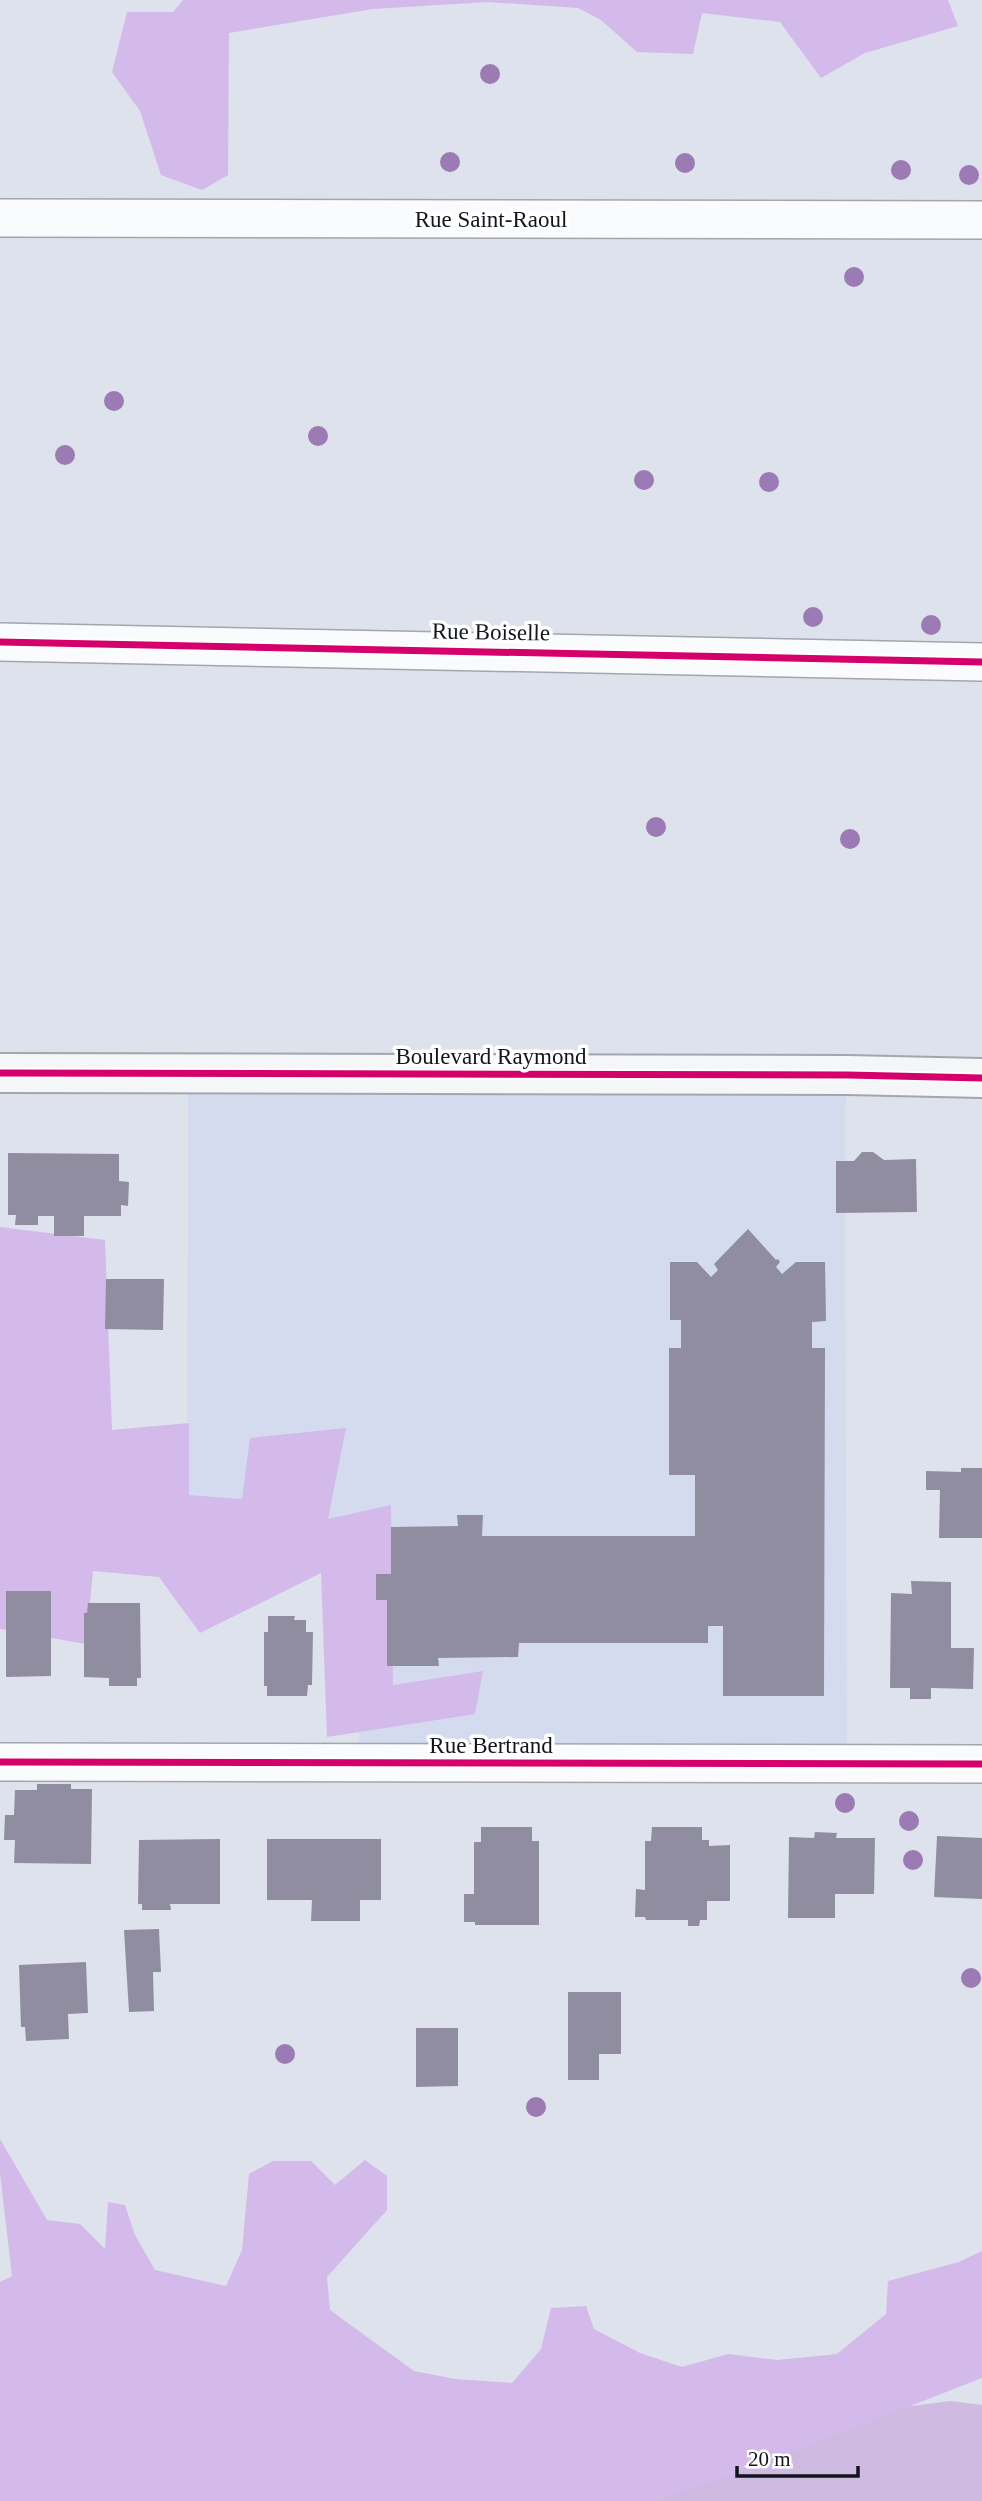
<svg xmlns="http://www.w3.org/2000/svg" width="982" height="2501" viewBox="0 0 982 2501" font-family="Georgia,serif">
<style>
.built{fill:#d5dbee}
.green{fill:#cfbbe2}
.forest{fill:#d4b9eb}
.building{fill:#908da1}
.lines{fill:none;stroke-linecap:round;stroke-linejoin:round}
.street-casing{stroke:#a3a6ad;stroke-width:40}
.secondary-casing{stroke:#a3a6ad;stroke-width:42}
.street{stroke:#fafbfc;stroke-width:37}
.secondary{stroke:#f4f6f8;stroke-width:38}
.cycleway-casing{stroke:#fff;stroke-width:11}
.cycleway{stroke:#d6006c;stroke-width:7}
.tree{fill:#9c7ab3}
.labels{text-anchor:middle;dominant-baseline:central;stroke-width:7;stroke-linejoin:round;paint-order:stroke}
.street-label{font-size:23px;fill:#13151c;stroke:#fff}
</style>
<rect width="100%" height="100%" fill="#dee2ec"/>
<polygon class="built" points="188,1074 848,1075 845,1115 847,1764 359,1763 360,1559 187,1559"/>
<polygon class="green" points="950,2401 982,2405 982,2501 546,2501 779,2423"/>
<g class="forest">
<polygon points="183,0 948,0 958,26 865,53 821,78 780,22 702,13 693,54 637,52 601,20 578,8 488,2 373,9 229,33 228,175 202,190 161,175 140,111 112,72 127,12 173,12"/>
<polygon points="0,1227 105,1240 112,1430 189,1423 189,1495 242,1499 250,1438 346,1428 328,1519 391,1505 393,1685 483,1671 475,1714 327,1737 321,1573 200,1633 159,1577 93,1571 86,1644 0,1629"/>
<polygon points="0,2139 47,2220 80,2224 105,2249 108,2202 125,2205 135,2235 155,2270 226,2286 242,2250 249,2174 273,2161 311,2161 335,2185 365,2160 387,2176 387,2210 327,2277 330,2310 414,2371 455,2379 512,2383 541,2349 551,2308 586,2306 594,2329 640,2353 682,2367 728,2354 777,2360 837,2354 886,2314 888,2281 959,2262 982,2251 982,2378 736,2474 655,2501 0,2501 0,2282 12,2276 0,2173"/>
</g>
<g class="building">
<polygon points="862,1152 873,1152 884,1160 916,1159 917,1212 836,1213 836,1161 854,1161"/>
<polygon points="8,1153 119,1154 119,1181 129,1182 128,1206 121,1205 121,1216 84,1216 84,1236 54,1236 54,1216 38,1216 38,1225 15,1225 16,1215 8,1215"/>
<polygon points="748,1229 776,1260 778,1259 780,1262 776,1267 782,1274 796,1262 825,1262 826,1321 812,1322 812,1348 825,1348 824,1696 723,1696 723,1626 708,1626 708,1643 519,1643 518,1657 438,1658 439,1666 387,1666 387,1600 376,1600 376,1574 391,1574 391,1527 458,1526 457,1515 483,1515 482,1536 695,1536 695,1475 669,1475 669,1348 681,1348 681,1320 670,1320 670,1262 697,1262 711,1277 718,1270 714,1264"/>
<polygon points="106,1279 164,1279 163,1330 105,1329"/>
<polygon points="961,1468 982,1468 982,1538 939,1538 940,1490 926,1490 926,1471 961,1472"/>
<polygon points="911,1581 951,1582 951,1648 974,1648 973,1689 931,1688 931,1699 910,1699 910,1688 890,1688 891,1593 912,1594"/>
<polygon points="6,1591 51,1591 51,1676 6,1677"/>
<polygon points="88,1603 140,1603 141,1678 137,1678 137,1686 109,1686 109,1678 84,1677 84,1613 87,1613"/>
<polygon points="268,1616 295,1616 294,1620 306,1620 306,1632 313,1632 312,1685 308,1685 307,1696 267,1696 267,1686 264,1686 264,1632 268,1632"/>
<polygon points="37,1784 71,1784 71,1789 92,1789 91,1864 14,1863 15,1840 4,1840 5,1815 14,1815 15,1790 37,1790"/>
<polygon points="481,1827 532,1827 532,1841 539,1841 539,1925 475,1925 475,1922 464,1922 464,1894 474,1894 474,1842 481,1842"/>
<polygon points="652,1827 702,1827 702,1840 709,1840 709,1846 730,1845 730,1901 707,1901 707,1920 700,1920 699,1926 688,1926 688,1920 646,1920 645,1917 635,1917 636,1889 645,1890 645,1841 651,1841"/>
<polygon points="815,1832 837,1833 836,1838 875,1838 874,1894 835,1894 835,1918 788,1918 789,1837 814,1838"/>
<polygon points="937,1836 982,1838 982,1899 934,1897"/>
<polygon points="220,1839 220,1904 170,1904 171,1910 142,1910 142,1904 138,1904 139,1840"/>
<polygon points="267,1839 381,1839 381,1900 360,1900 360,1921 311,1921 312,1900 267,1900"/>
<polygon points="159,1929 161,1972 153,1972 154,2011 129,2012 124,1930"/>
<polygon points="86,1962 88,2013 68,2014 69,2039 26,2041 25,2027 21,2027 19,1965"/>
<polygon points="568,1992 621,1992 621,2054 599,2054 599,2080 568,2080"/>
<polygon points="416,2028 458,2028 458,2086 416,2087"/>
</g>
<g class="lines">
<g class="street-casing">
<g id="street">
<polyline points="0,218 982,220"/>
<polyline points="0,642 982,662"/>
<polyline points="0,1762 982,1764"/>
</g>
</g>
<g class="secondary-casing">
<polyline id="secondary" points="0,1073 848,1075 982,1078"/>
</g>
<use href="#street" class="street"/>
<use href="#secondary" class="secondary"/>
<g class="cycleway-casing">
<g id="cycleway">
<polyline points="0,642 982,662"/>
<polyline points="0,1073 848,1075 982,1078"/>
<polyline points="0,1762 982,1764"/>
</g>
</g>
<use href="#cycleway" class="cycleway"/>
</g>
<g class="tree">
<circle cx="490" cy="74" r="10"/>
<circle cx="450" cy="162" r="10"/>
<circle cx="685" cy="163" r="10"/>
<circle cx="901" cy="170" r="10"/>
<circle cx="969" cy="175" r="10"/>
<circle cx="854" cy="277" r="10"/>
<circle cx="114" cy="401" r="10"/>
<circle cx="318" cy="436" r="10"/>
<circle cx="65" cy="455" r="10"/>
<circle cx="644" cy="480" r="10"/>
<circle cx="769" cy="482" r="10"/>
<circle cx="813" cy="617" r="10"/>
<circle cx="931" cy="625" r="10"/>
<circle cx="656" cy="827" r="10"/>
<circle cx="850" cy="839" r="10"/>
<circle cx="845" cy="1803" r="10"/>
<circle cx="909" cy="1821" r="10"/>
<circle cx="913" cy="1860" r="10"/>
<circle cx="971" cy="1978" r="10"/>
<circle cx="285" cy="2054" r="10"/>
<circle cx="536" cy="2107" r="10"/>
</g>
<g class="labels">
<g class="street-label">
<text x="491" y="219">Rue Saint-Raoul</text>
<text transform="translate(491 632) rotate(1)">Rue Boiselle</text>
<text x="491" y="1056">Boulevard Raymond</text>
<text x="491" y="1745">Rue Bertrand</text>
</g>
</g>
<path d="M737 2466v10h121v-10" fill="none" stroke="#13151c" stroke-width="3.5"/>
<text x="748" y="2466" font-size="21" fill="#13151c" stroke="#ffffff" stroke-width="5" paint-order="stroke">20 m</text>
</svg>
